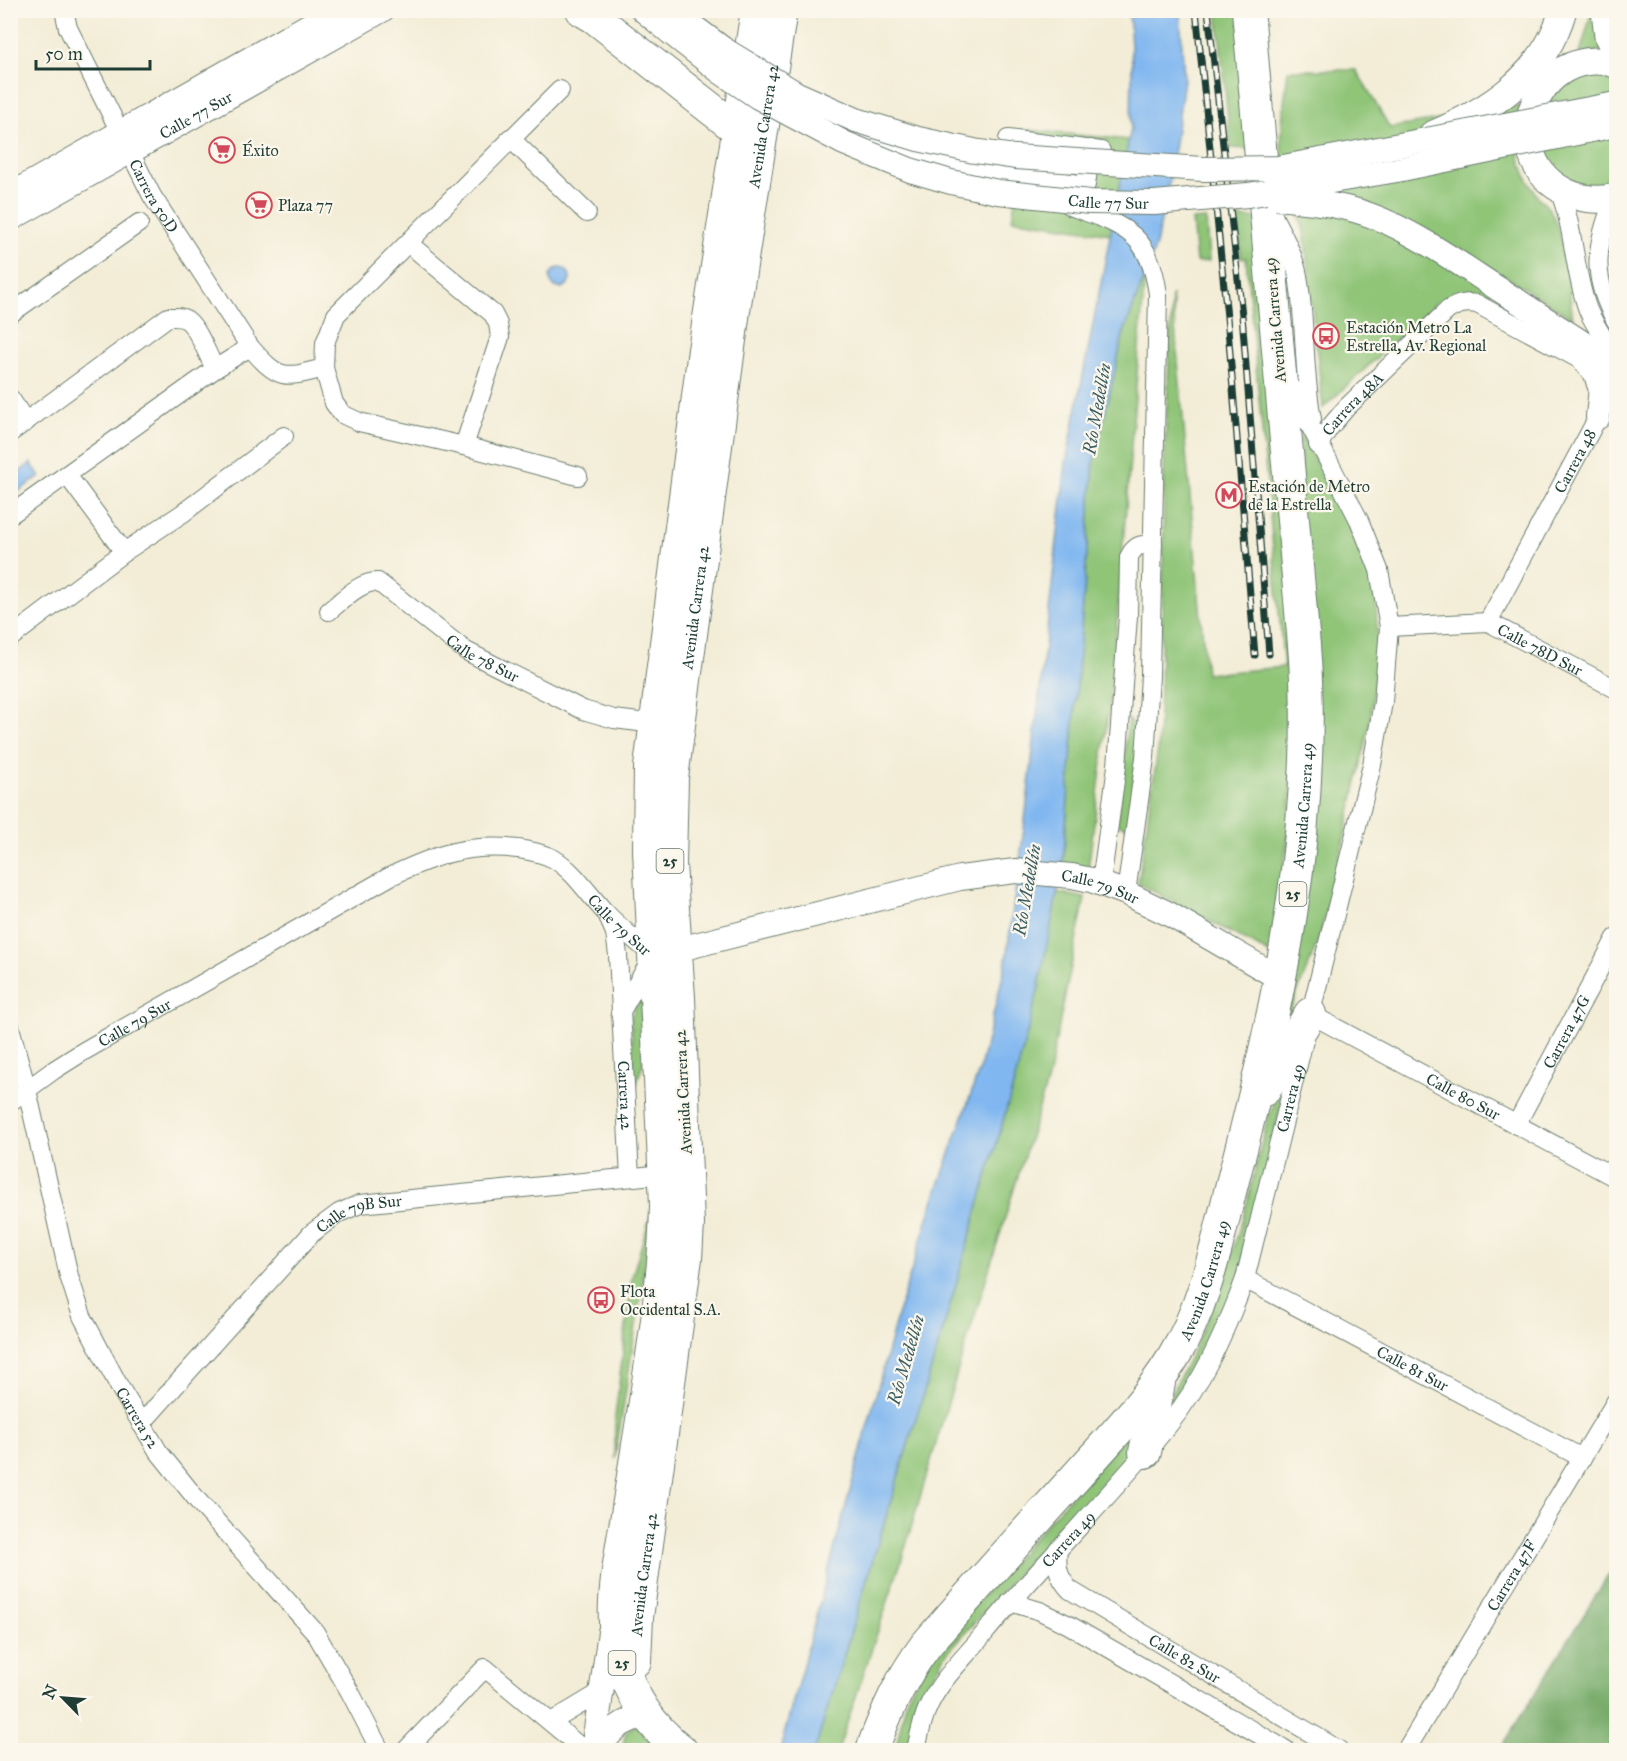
<svg xmlns="http://www.w3.org/2000/svg" width="1627" height="1761" viewBox="0 0 1627 1761" font-family="'IM FELL Great Primer',serif">
<style>
.green{fill:#90c578;stroke:#588156;stroke-width:1.5}
.forest{fill:#74aa68;stroke:#4a744e;stroke-width:1.5}
.water{fill:#81b7f0;stroke:#507a92;stroke-width:1.5}
.lines{fill:none;stroke-linecap:round;stroke-linejoin:round}
.street-casing{stroke:#697b6d;stroke-width:20}
.secondary-casing{stroke:#697b6d;stroke-width:26}
.primary-casing{stroke:#697b6d;stroke-width:29}
.highway-casing{stroke:#697b6d;stroke-width:34}
.street{stroke:#fff;stroke-width:18}
.secondary{stroke:#fff;stroke-width:24}
.primary{stroke:#fff;stroke-width:27}
.highway{stroke:#fff;stroke-width:32}
.rail-casing{stroke:#1f3d34;stroke-width:7}
.rail{stroke:#fbf7ec;stroke-width:4.5;stroke-dasharray:14;stroke-linecap:butt}
.secondary-bridge-casing{stroke:#697b6d;stroke-width:26;stroke-linecap:butt}
.secondary-bridge{stroke:#fff;stroke-width:24}
.labels{text-anchor:middle;dominant-baseline:central;stroke-width:4.5;stroke-linejoin:round;paint-order:stroke}
.shield{fill:#fbf7ec;stroke:#61756b;stroke-width:1.5}
.shield-label{font-size:15px;font-weight:bold;fill:#1f3d34}
.street-label{font-size:16px;fill:#1f3d34;stroke:#fbf7ec}
.poi-label{font-size:16px;fill:#1f3d34;stroke:#fbf7ec;text-anchor:start}
.water-label{font-size:18px;font-style:italic;fill:#385c63;stroke:#fbf7ec}
</style>
<rect width="100%" height="100%" fill="#fbf7ec"/>
<filter id="ink" filterUnits="userSpaceOnUse"><feTurbulence type="fractalNoise" baseFrequency=".0167" numOctaves="2"/><feDisplacementMap in="SourceGraphic" scale="12" xChannelSelector="R" yChannelSelector="G"/><feConvolveMatrix kernelMatrix="1 2 1 2 8 2 1 2 1" color-interpolation-filters="sRGB"/></filter>
<filter id="wash" filterUnits="userSpaceOnUse"><feTurbulence type="fractalNoise" baseFrequency=".008" numOctaves="4" result="noise"/><feDisplacementMap in="SourceGraphic" scale="24" xChannelSelector="R" yChannelSelector="G"/><feGaussianBlur stdDeviation="1.35" result="paint"/><feColorMatrix in="noise" values="0 0 0 0 0 0 0 0 0 0 0 0 0 0 0 0 0 1.4 0 .05"/><feComposite in="paint" operator="in"/></filter>
<g filter="url(#wash)">
<rect width="100%" height="100%" fill="#f3edd7"/>
<g class="green">
<polygon points="1217,11 1239,11 1252,149 1231,148"/>
<polygon points="1592,11 1603,51 1580,53"/>
<path d="M1288,70H1356L1390,128L1521,106C1517,143 1515,162 1536,194C1541,202 1550,207 1553,216C1567,247 1568,286 1573,319L1500,273L1488,298C1469,294 1455,295 1437,302L1323,408L1304,231L1281,159L1282,122Z"/>
<path d="M1598,75L1616,78V183C1590,192 1557,182 1546,154C1544,149 1545,142 1545,136C1544,130 1542,123 1543,117C1546,100 1564,83 1580,78C1585,76 1592,76 1598,75Z"/>
<polygon points="1026,130 1129,140 1110,234 1012,219"/>
<polygon points="1238,218 1257,218 1293,649 1292,799 1273,955 1138,883 1158,749 1163,586 1164,469 1172,295 1206,674 1284,667 1246,258 1241,258"/>
<polygon points="1206,219 1209,261 1196,262 1192,220"/>
<polygon points="1145,275 1111,692 1088,870 1063,864 1094,461 1123,335"/>
<polygon points="1301,433 1355,537 1375,586 1378,645 1370,722 1346,832 1319,939 1283,1028"/>
<polygon points="1128,719 1139,736 1129,828 1117,824"/>
<polygon points="1057,892 1085,898 1048,1079 953,1386 901,1562 838,1750 815,1750 944,1326 1016,1076 1038,990"/>
<polygon points="641,992 645,1057 634,1092 631,1017"/>
<path d="M1288,1073C1266,1168 1251,1278 1200,1362C1189,1380 1174,1397 1161,1414L1196,1345L1224,1279L1244,1214L1268,1117Z"/>
<polygon points="651,1214 641,1294 615,1459 615,1417 632,1277"/>
<polygon points="1135,1424 1137,1451 1016,1576 946,1654 922,1698 906,1750 895,1750 907,1697 936,1648"/>
<polygon points="637,1724 652,1743 641,1750 622,1750 626,1731"/>
</g>
<polygon class="forest" points="1616,1563 1616,1750 1500,1750"/>
<g class="water">
<polygon points="1129,11 1180,11 1184,79 1170,178 1156,245 1123,335 1094,461 1063,864 1038,990 1016,1076 944,1326 815,1750 780,1750 898,1313 934,1199 980,1068 1005,967 1024,829 1066,463 1131,128 1132,66"/>
<circle cx="560" cy="278" r="10"/>
<polygon points="31,463 40,476 18,492 11,481 11,478"/>
</g>
</g>
<g filter="url(#ink)">
<g class="lines">
<g class="street-casing">
<g id="street">
<path id="s1" d="M64,10L68,28L152,196L250,347C279,380 283,379 324,368"/>
<polyline points="560,90 336,315 325,343 324,368 334,403 342,414 359,422 464,446 578,476"/>
<polyline points="819,119 909,153 963,167 1086,185 1091,149"/>
<polyline points="510,138 587,213"/>
<polyline points="1008,139 1101,151"/>
<path d="M1614,198C1597,246 1589,273 1616,321"/>
<path d="M1070,206C1124,226 1149,231 1158,294L1150,676L1145,758L1126,893"/>
<path d="M1273,216C1283,235 1294,255 1298,276C1306,323 1303,372 1312,419"/>
<polyline points="408,243 493,314 498,324 500,337 464,446"/>
<polyline points="10,314 139,223"/>
<polyline points="215,369 250,347"/>
<polyline points="10,398 26,422"/>
<path d="M10,433L168,317C175,317 181,316 187,320C198,328 208,356 215,369L10,515"/>
<path id="s2" d="M1318,445L1330,427L1347,407L1448,310C1458,304 1465,302 1477,304L1579,359L1593,374L1596,385"/>
<polyline points="67,475 124,552"/>
<path id="s3" d="M329,611C342,601 360,581 378,582L466,651L583,710L614,719L655,724"/>
<path id="s4" d="M1488,622L1598,417C1605,404 1614,390 1614,374C1615,348 1597,332 1588,310C1573,271 1575,227 1558,188"/>
<path id="s5" d="M1389,627L1488,622L1616,689"/>
<polyline points="10,638 124,552 183,513 284,436"/>
<path d="M1101,883L1117,766L1128,616L1129,557C1135,545 1140,544 1153,545"/>
<path id="s6" d="M609,919L615,933L618,955L630,1177"/>
<path id="s7" d="M1310,1014L1616,1178"/>
<path id="s8" d="M10,1027L27,1090L69,1276L82,1316L119,1386L158,1451L198,1501L315,1632L350,1692L380,1750"/>
<path id="s9" d="M10,1102L54,1070L84,1051L389,877C435,855 467,843 518,849C530,851 543,853 554,859C574,871 589,895 605,912C620,928 637,941 653,956L620,1013"/>
<path id="s10" d="M1516,1125L1616,938"/>
<path id="s11" d="M1245,1279L1582,1458"/>
<path id="s12" d="M141,1424L312,1233L339,1213L360,1204L664,1174"/>
<path id="s13" d="M1058,1549C1056,1567 1058,1577 1070,1590L1339,1750"/>
<polyline points="1010,1602 1040,1611 1069,1625 1286,1750"/>
<polyline points="551,1722 601,1692"/>
<polyline points="406,1750 485,1668 584,1750"/>
<path id="s14" d="M916,1750C919,1736 922,1720 928,1707C940,1680 965,1657 983,1635C1042,1564 1108,1499 1167,1427C1203,1383 1225,1332 1245,1279L1372,765L1383,702L1389,627L1379,570L1359,520L1288,383"/>
<path id="s15" d="M1406,1750L1616,1401"/>
</g>
</g>
<g class="secondary-casing">
<g id="secondary">
<polyline points="643,10 670,32"/>
<polyline points="10,195 336,10"/>
<path id="s16" d="M10,219L382,10"/>
<path d="M1516,300L1592,349C1606,369 1600,393 1598,417"/>
<path id="s17" d="M660,954L960,878L1015,871L1072,876L1091,880L1126,893L1169,914L1279,978"/>
<polyline points="593,1750 610,1632"/>
<path d="M597,1750C612,1730 620,1721 646,1715"/>
</g>
</g>
<g class="primary-casing">
<g id="primary">
<polyline points="1605,10 1608,37 1616,52"/>
<path d="M1616,64C1535,41 1492,159 1568,193C1584,200 1599,201 1616,197"/>
<path d="M1432,135C1490,110 1545,75 1563,10"/>
</g>
</g>
<g class="highway-casing">
<g id="highway">
<polyline points="582,10 594,17 738,130"/>
<polyline points="1264,1090 1310,1014"/>
<polyline points="1145,1452 1159,1383"/>
<path id="s18" d="M635,1661L637,1617L686,1258L688,1224L679,998L670,864L672,778L734,310L781,10"/>
<path d="M681,1750C651,1727 630,1695 620,1657C607,1608 621,1557 628,1508C643,1408 664,1307 666,1205L649,850L650,767L704,350L757,10"/>
<path id="s19" d="M872,1750C886,1712 901,1678 926,1645C974,1589 1024,1534 1074,1479C1109,1440 1146,1402 1173,1358C1205,1306 1217,1243 1232,1184C1278,1011 1318,825 1304,645L1248,10"/>
</g>
</g>
<use href="#street" class="street"/>
<use href="#secondary" class="secondary"/>
<use href="#primary" class="primary"/>
<use href="#highway" class="highway"/>
<g class="rail-casing">
<g id="rail">
<polyline points="1196,10 1227,317 1255,655"/>
<polyline points="1208,10 1242,315 1269,654"/>
</g>
</g>
<use href="#rail" class="rail"/>
<g class="secondary-bridge-casing">
<g id="secondary-bridge">
<polyline points="679,16 723,49 797,94 856,120 918,139 974,151 1015,157 1203,169 1278,168 1616,104"/>
<path id="s20" d="M670,32L721,72L758,97L844,143L910,170L951,182L998,192L1090,202L1154,203L1248,195L1397,170L1616,125"/>
<path d="M1277,198C1303,201 1329,203 1354,210C1409,225 1467,270 1516,300"/>
</g>
</g>
<use href="#secondary-bridge" class="secondary-bridge"/>
</g>
</g>
<defs>
<g id="supermarket-ring" transform="scale(1.35)"><circle r="9.5" fill="#fbf7ec" stroke="#d1495b" stroke-width="1.5"/><path d="M-6-5.5h2.5l.6 2H6L4.5 2H-2.5L-4.4-4H-6ZM-1.5 3.2a1.3 1.3 0 1 0 .1 0ZM3 3.2a1.3 1.3 0 1 0 .1 0Z" fill="#d1495b"/></g>
<g id="bus-ring" transform="scale(1.35)"><circle r="9.5" fill="#fbf7ec" stroke="#d1495b" stroke-width="1.5"/><path d="M-5-6H5V4H4V6H2V4H-2V6H-4V4H-5ZM-3.5-4V0h7V-4ZM-3.5 1.2v1.5H-2V1.2ZM2 1.2v1.5H3.5V1.2Z" fill="#d1495b"/></g>
<g id="metro-ring" transform="scale(1.35)"><circle r="9.5" fill="#fbf7ec" stroke="#d1495b" stroke-width="1.5"/><path d="M-5.5 5V-5H-3L0 0L3-5H5.5V5H3V-.5L0 4L-3-.5V5Z" fill="#d1495b"/></g>
</defs>
<g fill-rule="evenodd">
<use href="#supermarket-ring" x="222" y="150"/>
<use href="#supermarket-ring" x="259" y="205"/>
<use href="#bus-ring" x="1326" y="336"/>
<use href="#metro-ring" x="1229" y="495"/>
<use href="#bus-ring" x="601" y="1300"/>
</g>
<g class="labels">
<g class="shield">
<rect x="656.5" y="849" width="27" height="24" rx="4.5"/>
<rect x="1279.5" y="882" width="27" height="24" rx="4.5"/>
<rect x="608.5" y="1651" width="27" height="24" rx="4.5"/>
</g>
<g class="shield-label">
<text x="670" y="861">25</text>
<text x="1293" y="894">25</text>
<text x="622" y="1663">25</text>
</g>
<g class="street-label">
<text stroke="none"><textPath href="#s16" startOffset="213">Calle 77 Sur</textPath></text>
<text stroke="none"><textPath href="#s18" startOffset="1545">Avenida Carrera 42</textPath></text>
<text stroke="none"><textPath href="#s1" startOffset="207">Carrera 50D</textPath></text>
<text stroke="none"><textPath href="#s20" startOffset="480">Calle 77 Sur</textPath></text>
<text transform="translate(1275 320) rotate(-95)">Avenida Carrera 49</text>
<text stroke="none"><textPath href="#s2" startOffset="54">Carrera 48A</textPath></text>
<text stroke="none"><textPath href="#s4" startOffset="183">Carrera 48</textPath></text>
<text stroke="none"><textPath href="#s18" startOffset="1059">Avenida Carrera 42</textPath></text>
<text stroke="none"><textPath href="#s5" startOffset="158">Calle 78D Sur</textPath></text>
<text stroke="none"><textPath href="#s3" startOffset="188">Calle 78 Sur</textPath></text>
<text stroke="none"><textPath href="#s19" startOffset="1068">Avenida Carrera 49</textPath></text>
<text stroke="none"><textPath href="#s17" startOffset="452">Calle 79 Sur</textPath></text>
<text stroke="none"><textPath href="#s9" startOffset="706">Calle 79 Sur</textPath></text>
<text stroke="none"><textPath href="#s9" startOffset="148">Calle 79 Sur</textPath></text>
<text stroke="none"><textPath href="#s10" startOffset="106">Carrera 47G</textPath></text>
<text transform="translate(683 1092) rotate(-93)">Avenida Carrera 42</text>
<text stroke="none"><textPath href="#s6" startOffset="178">Carrera 42</textPath></text>
<text stroke="none"><textPath href="#s7" startOffset="174">Calle 80 Sur</textPath></text>
<text stroke="none"><textPath href="#s14" startOffset="768">Carrera 49</textPath></text>
<text stroke="none"><textPath href="#s12" startOffset="309">Calle 79B Sur</textPath></text>
<text stroke="none"><textPath href="#s19" startOffset="582">Avenida Carrera 49</textPath></text>
<text stroke="none"><textPath href="#s11" startOffset="190">Calle 81 Sur</textPath></text>
<text stroke="none"><textPath href="#s8" startOffset="414">Carrera 52</textPath></text>
<text stroke="none"><textPath href="#s14" startOffset="264">Carrera 49</textPath></text>
<text stroke="none"><textPath href="#s18" startOffset="87">Avenida Carrera 42</textPath></text>
<text stroke="none"><textPath href="#s15" startOffset="204">Carrera 47F</textPath></text>
<text stroke="none"><textPath href="#s13" startOffset="178">Calle 82 Sur</textPath></text>
</g>
<g class="poi-label">
<text x="242" y="150">Éxito</text>
<text x="278" y="205">Plaza 77</text>
<text x="1346" y="327">Estación Metro La<tspan x="1346" dy="18">Estrella, Av. Regional</tspan></text>
<text x="1248" y="486">Estación de Metro<tspan x="1248" dy="18">de la Estrella</tspan></text>
<text x="620" y="1291">Flota<tspan x="620" dy="18">Occidental S.A.</tspan></text>
</g>
<g class="water-label">
<text transform="translate(1097 409) rotate(-80)">Río Medellín</text>
<text transform="translate(1027 890) rotate(-80)">Río Medellín</text>
<text transform="translate(906 1360) rotate(-74)">Río Medellín</text>
</g>
</g>
<rect width="1627" height="1761" fill="none" stroke="#fbf7ec" stroke-width="36"/>
<g transform="translate(63 1698) rotate(295)" stroke="#fbf7ec" stroke-width="4.5" paint-order="stroke">
<path d="M0-4.5L10 22L0 15L-10 22Z" fill="#1f3d34"/>
<text y="-9" font-size="16" font-weight="bold" text-anchor="middle" fill="#1f3d34">N</text>
</g>
<path d="M36 60v9h114v-9" fill="none" stroke="#1f3d34" stroke-width="3"/>
<text x="45" y="60" font-size="18" fill="#1f3d34" stroke="#fbf7ec" stroke-width="4.5" paint-order="stroke">50 m</text>
</svg>
